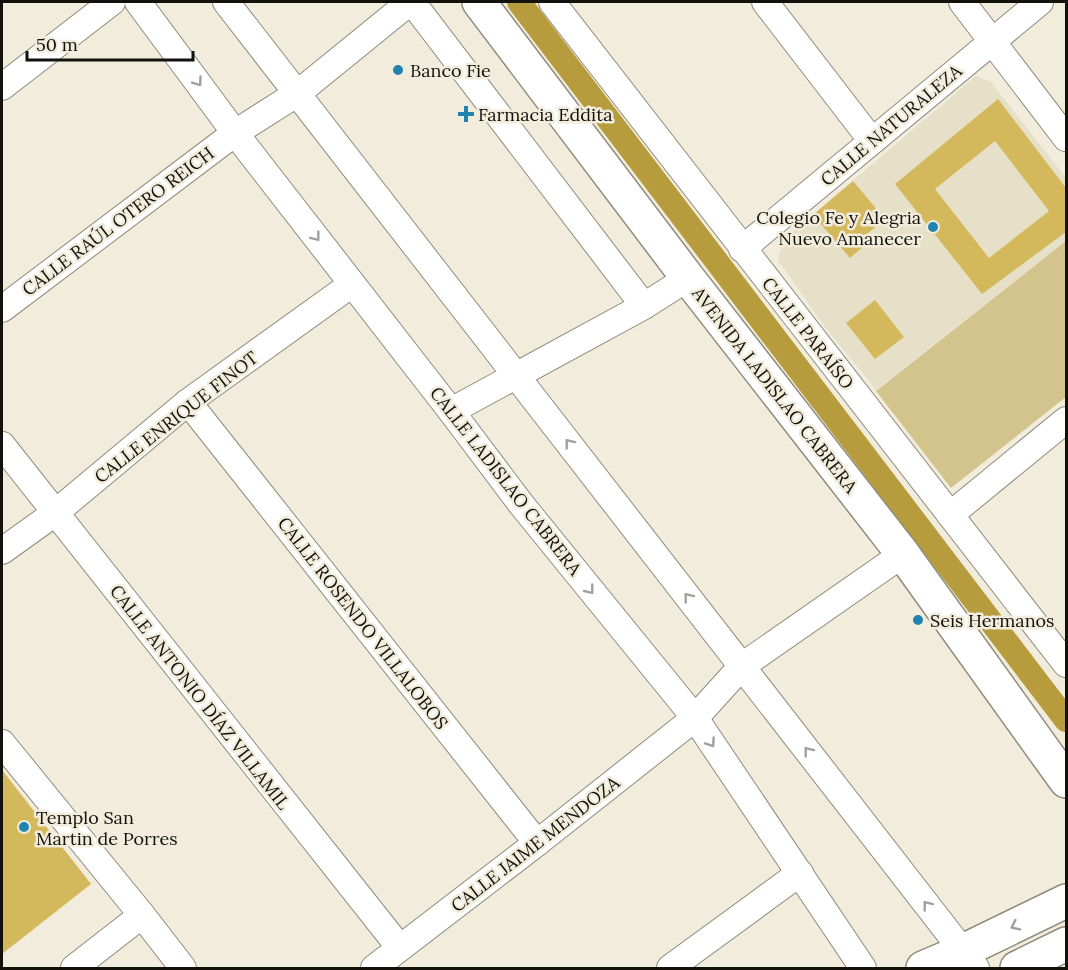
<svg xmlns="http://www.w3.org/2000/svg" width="1068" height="970" viewBox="0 0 1068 970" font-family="Lora,serif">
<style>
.built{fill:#e7e0c8}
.green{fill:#d3c38d}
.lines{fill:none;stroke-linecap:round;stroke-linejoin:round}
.canal{stroke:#b69c3d;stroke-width:24}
.building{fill:#d4b95c;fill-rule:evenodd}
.street-casing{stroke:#908b7c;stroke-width:28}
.secondary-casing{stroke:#908b7c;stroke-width:36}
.highway-casing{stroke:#908b7c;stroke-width:36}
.street{stroke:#fff;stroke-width:26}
.secondary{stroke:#fff;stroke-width:33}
.highway{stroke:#fff;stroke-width:33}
.oneway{stroke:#a1a09e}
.poi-dot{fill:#2184af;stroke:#f1ecdb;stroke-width:2}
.labels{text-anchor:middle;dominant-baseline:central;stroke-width:5;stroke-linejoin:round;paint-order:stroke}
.poi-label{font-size:18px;fill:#13110c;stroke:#f1ecdb;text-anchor:start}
.street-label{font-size:18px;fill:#13110c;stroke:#f1ecdb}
</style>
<rect width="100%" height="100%" fill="#f1ecdb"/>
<polygon class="built" points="976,76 991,82 1066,178 1066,241 876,390 822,323 778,260 784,239"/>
<polygon class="green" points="1066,241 1066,397 951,488 876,391"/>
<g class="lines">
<polyline class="canal" points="519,2 1066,720"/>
</g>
<g class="building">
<path d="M998,99L1066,188V232L982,294L895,184ZM995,141L1049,211L989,258L935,189Z"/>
<polygon points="853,181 885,219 861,239 865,245 850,258 813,215"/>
<polygon points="875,300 904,337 875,359 846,323"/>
<polygon points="2,770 91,884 2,954"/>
</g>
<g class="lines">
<g class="street-casing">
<g id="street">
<polyline points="138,2 235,133 451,411 521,504 695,718 863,968"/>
<polyline points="226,2 976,968"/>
<polyline points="412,2 644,306"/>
<polyline points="552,2 1066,664"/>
<polyline points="765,2 872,141"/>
<polyline points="962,2 1066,138"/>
<polyline points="2,87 112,2"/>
<polyline points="742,249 1040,2"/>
<polyline points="2,309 235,133 298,93 410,2"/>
<polyline points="188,402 537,843"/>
<polyline points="451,411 644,306 688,278"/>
<polyline points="2,445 400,948"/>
<polyline points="950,515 1066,420"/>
<polyline points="2,551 55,513 188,402 352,284"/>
<polyline points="2,743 142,915 183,968"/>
<polyline points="74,968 142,915"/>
<polyline points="374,968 537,843 695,718 742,666 903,554"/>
<polyline points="670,968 800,873"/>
</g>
</g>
<g class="secondary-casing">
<g id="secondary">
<polyline points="923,968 963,951 1066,901"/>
<polyline points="1017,968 1066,944"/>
</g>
</g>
<g class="highway-casing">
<polyline id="highway" points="479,2 688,278 903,554 1066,781"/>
</g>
<use href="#street" class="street"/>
<use href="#secondary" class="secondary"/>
<use href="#highway" class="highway"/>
</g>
<defs><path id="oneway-chevron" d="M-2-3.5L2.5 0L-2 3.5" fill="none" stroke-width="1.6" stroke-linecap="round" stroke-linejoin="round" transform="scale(1.5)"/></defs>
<g class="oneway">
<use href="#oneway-chevron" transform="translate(198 82) rotate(54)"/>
<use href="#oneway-chevron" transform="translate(316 237) rotate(52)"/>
<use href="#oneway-chevron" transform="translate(569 443) rotate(-128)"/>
<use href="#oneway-chevron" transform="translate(590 590) rotate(51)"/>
<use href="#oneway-chevron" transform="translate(688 597) rotate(-128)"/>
<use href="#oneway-chevron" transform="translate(711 743) rotate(56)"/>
<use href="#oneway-chevron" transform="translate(808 751) rotate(-128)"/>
<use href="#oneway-chevron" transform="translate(927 905) rotate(-128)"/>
<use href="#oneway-chevron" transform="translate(1015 926) rotate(154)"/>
</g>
<g class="poi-dot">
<circle cx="398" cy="70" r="6"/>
<path d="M463 105h6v6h6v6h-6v6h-6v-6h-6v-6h6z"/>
<circle cx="933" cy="227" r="6"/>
<circle cx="918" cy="620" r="6"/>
<circle cx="24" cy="827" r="6"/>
</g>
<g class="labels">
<g class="poi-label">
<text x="410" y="70">Banco Fie</text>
<text x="478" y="114">Farmacia Eddita</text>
<text x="921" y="217" text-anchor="end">Colegio Fe y Alegria<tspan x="921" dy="21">Nuevo Amanecer</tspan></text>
<text x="930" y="620">Seis Hermanos</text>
<text x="36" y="817">Templo San<tspan x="36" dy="21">Martin de Porres</tspan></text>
</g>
<g class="street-label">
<text transform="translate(891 125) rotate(-40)">CALLE NATURALEZA</text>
<text transform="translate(118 221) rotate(-37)">CALLE RAÚL OTERO REICH</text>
<text transform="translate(808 333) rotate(52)">CALLE PARAÍSO</text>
<text transform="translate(775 390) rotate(52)">AVENIDA LADISLAO CABRERA</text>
<text transform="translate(176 417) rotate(-38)">CALLE ENRIQUE FINOT</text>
<text transform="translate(506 481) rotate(52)">CALLE LADISLAO CABRERA</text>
<text transform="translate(363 623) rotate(52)">CALLE ROSENDO VILLALOBOS</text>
<text transform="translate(200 697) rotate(52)">CALLE ANTONIO DÍAZ VILLAMIL</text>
<text transform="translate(535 844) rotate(-38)">CALLE JAIME MENDOZA</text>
</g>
</g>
<rect width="1068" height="970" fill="none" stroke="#13110c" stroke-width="6"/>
<path d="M27 51v9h166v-9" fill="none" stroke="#13110c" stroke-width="3"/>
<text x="36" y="51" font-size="18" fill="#13110c" stroke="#f1ecdb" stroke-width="4.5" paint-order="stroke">50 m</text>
</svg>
